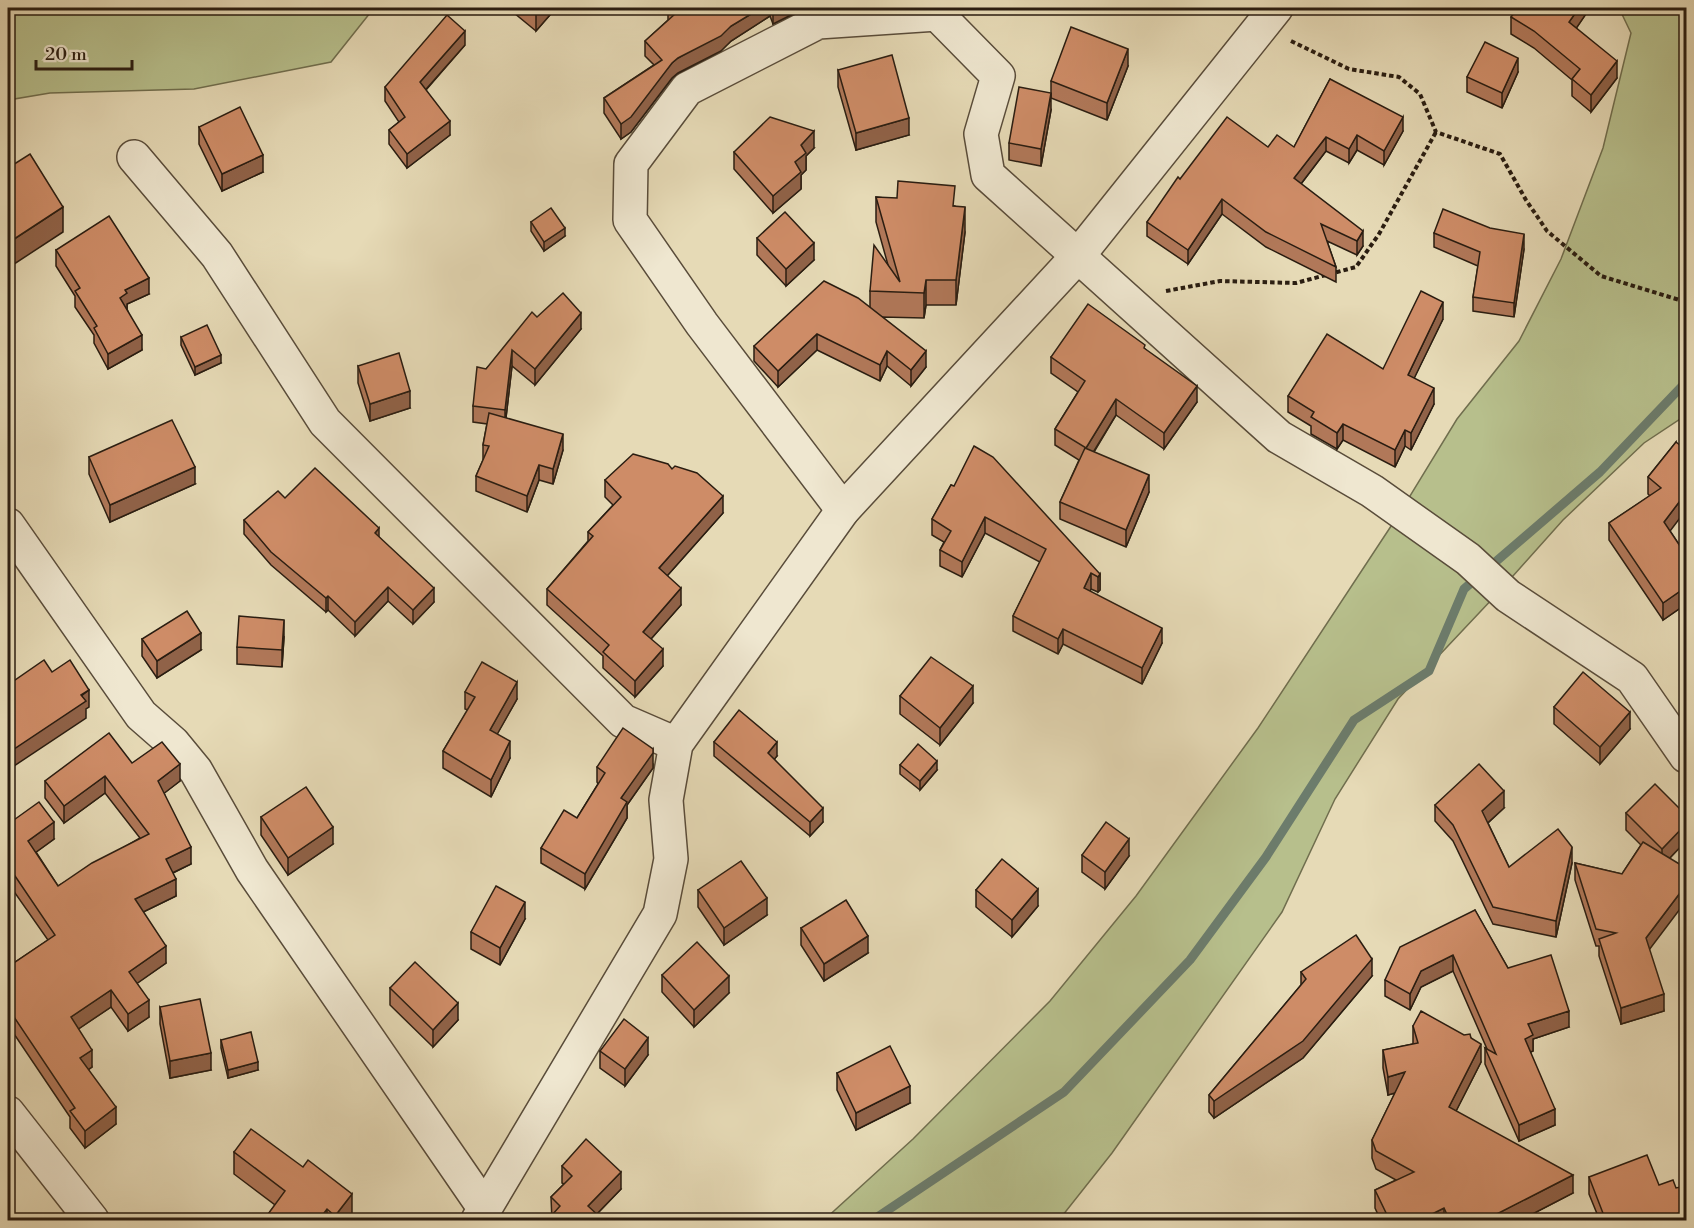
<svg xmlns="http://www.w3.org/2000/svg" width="1694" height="1228" viewBox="0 0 1694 1228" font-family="'Libre Bodoni',serif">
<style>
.grass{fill:#b7bf8c;stroke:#706e4e;stroke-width:1.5}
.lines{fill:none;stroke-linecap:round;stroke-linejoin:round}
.stream{stroke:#6c7c6c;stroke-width:9}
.minor-casing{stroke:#594c3a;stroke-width:36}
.path{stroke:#2a1d11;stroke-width:4;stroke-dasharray:4.5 3;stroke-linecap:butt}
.minor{stroke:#efe7d0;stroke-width:33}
.wall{fill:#b17859;stroke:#2a1d11;stroke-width:1.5}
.shaded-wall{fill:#906248;stroke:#2a1d11;stroke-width:1.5}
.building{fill:#ce8c67;stroke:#2a1d11;stroke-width:1.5}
</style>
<rect width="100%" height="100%" fill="#e6dab6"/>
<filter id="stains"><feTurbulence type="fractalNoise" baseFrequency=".00333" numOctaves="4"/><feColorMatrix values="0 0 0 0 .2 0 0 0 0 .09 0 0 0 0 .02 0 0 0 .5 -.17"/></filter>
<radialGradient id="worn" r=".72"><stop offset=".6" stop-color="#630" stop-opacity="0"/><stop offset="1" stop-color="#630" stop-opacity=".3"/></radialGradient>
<g class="grass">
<polygon points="8,8 374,8 331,62 194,89 50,93 8,100"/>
<polygon points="1619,8 1686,8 1686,415 1644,443 1563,520 1496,595 1398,699 1335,799 1282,912 1112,1153 1059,1220 824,1220 913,1139 1050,1001 1136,896 1258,728 1399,514 1457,419 1519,341 1561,259 1603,148 1631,33"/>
</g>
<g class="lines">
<polyline class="stream" points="873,1220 1064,1092 1190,960 1266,857 1354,720 1429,671 1464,589 1600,472 1686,382"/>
<g class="minor-casing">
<g id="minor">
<polyline points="941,8 937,14 998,76 981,134 988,175 1279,437 1372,491 1468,559 1508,596 1632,678 1686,756"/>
<polyline points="134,157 217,255 325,422 623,721 676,744"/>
<polyline points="843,510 702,324 630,220 631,164 687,89 818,22 937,14"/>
<polyline points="8,525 141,715 173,743 196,771 252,870 485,1209"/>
<polyline points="8,1113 92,1220"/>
<polyline points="478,1220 660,914 671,859 666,800 676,744 843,510 1077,257 1276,8"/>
</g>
</g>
<g class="path">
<polyline points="1291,41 1349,69 1399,77 1420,94 1436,132 1500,154 1526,200 1547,231 1601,276 1686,302"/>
<polyline points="1166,291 1220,281 1296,283 1356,267 1379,234 1436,132"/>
</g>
<use href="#minor" class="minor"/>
</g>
<g class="wall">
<polygon points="508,8 556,8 536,31"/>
<polygon points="668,8 805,8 773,24 770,16 731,41 721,51 678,73 672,78 631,132 621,139 604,113 604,98 654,65 645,56 645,41 668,20"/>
<polygon points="1518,8 1590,8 1576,28 1617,78 1591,112 1572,96 1572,80 1534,48 1511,34 1511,17"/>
<polygon points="465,45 426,90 450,135 407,168 389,144 389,130 399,122 385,101 385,87"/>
<polygon points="1128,66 1107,120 1051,98 1051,81"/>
<polygon points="838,70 909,135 856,150 838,87"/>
<polygon points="1518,72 1502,108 1467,92 1467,77"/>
<polygon points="1330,79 1403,131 1384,165 1357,150 1349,163 1326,151 1301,184 1363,246 1357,255 1327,241 1336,267 1336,282 1266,247 1222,214 1188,264 1147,236 1147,222 1180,179 1268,147 1294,147"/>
<polygon points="1051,110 1041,166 1009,160 1009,143"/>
<polygon points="199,127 263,172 222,191 199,144"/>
<polygon points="814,148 806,156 806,170 801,175 801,189 773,213 734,169 734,152"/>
<polygon points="876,197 955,206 965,232 956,305 926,305 924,318 882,317 926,367 911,386 887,366 880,381 817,350 778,387 754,361 754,346 870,307 870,291 888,265 876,222"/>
<polygon points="531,222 565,236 544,251 531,231"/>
<polygon points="1434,233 1524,249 1514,317 1473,311 1473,297 1478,266 1434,247"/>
<polygon points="757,238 814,260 786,286 757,255"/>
<polygon points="56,250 149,294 127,304 127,309 142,350 108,369 94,343 94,335 75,307 75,296 56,266"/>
<polygon points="537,317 581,329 535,385 512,366 506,418 563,450 553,484 539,480 527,512 476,491 476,476 483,460 483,445 487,424 473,422 473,406 486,369"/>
<polygon points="1443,319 1414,378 1434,404 1411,450 1405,446 1395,467 1343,440 1337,449 1311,434 1311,426 1288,412 1288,396 1383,369"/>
<polygon points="181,337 221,363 195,375 181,345"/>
<polygon points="1145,349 1197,402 1164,449 1116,415 1094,452 1149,492 1126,547 1060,519 1060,502 1079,460 1055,445 1055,429 1078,392 1051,373 1051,357"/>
<polygon points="358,366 410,408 370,421 358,383"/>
<polygon points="1676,442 1670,531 1686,555 1686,604 1663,620 1609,540 1609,523 1650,496 1648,494 1648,477"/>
<polygon points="89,457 195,484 110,522 89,474"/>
<polygon points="605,480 723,513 667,576 681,605 651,639 663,666 635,697 603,668 603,656 547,605 547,589 588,541 588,532 613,505 605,497"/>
<polygon points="951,485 1100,574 1100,590 1098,592 1091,589 1090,591 1162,643 1142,684 1063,644 1058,654 1013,631 1013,616 1040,562 985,533 962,577 940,566 940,550 944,542 932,535 932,519"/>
<polygon points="285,498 379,537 434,602 413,624 388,601 355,636 328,610 326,612 271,565 244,534 244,520"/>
<polygon points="284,637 282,667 237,664 237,647"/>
<polygon points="142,639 201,650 157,678 142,656"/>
<polygon points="465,692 517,699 497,734 510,758 491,797 443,768 443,751 468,710 465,709"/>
<polygon points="900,696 973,703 940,745 900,714"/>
<polygon points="1554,707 1630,729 1600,764 1554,724"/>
<polygon points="714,742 777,756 774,759 823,822 810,836 714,756"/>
<polygon points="132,763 180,781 164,793 191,864 173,873 176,896 143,912 166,963 137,983 149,1017 128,1031 111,1007 78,1029 92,1067 88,1070 116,1124 85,1148 70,1128 70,1117 8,1025 8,967 48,940 13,890 8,894 8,817 11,822 54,839 36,852 58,886 140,838 105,793 64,823 45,798 45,781"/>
<polygon points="653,764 653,768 627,805 627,818 585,889 541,863 541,848 577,818 598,784 597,782 597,767"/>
<polygon points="900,765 937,770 920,790 900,774"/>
<polygon points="1435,805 1504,808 1488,823 1509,867 1572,863 1556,937 1493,924 1453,841 1435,821"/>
<polygon points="1626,813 1686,841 1670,858 1649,950 1664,1011 1621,1024 1599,956 1599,946 1596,946 1575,880 1575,863 1622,874 1641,845 1626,830"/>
<polygon points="261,817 333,844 288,875 261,835"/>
<polygon points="1082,855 1129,856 1105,889 1082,872"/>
<polygon points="698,890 767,915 724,945 698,907"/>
<polygon points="976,890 1038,906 1012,937 976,907"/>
<polygon points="1475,910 1508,968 1569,1027 1533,1039 1533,1051 1530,1052 1555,1125 1519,1141 1485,1064 1485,1048 1487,1049 1453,971 1421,987 1410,1010 1385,996 1385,980"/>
<polygon points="525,919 500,965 471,949 471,932"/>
<polygon points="801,928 868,953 824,981 801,945"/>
<polygon points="1301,972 1372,976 1303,1058 1214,1118 1209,1112 1209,1095 1301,985"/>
<polygon points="662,975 729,993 694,1027 662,992"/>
<polygon points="390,988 458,1020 433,1047 390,1005"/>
<polygon points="160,1007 211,1070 170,1078 160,1024"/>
<polygon points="1413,1026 1471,1038 1481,1062 1456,1111 1573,1193 1519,1221 1381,1221 1375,1208 1375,1190 1396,1180 1376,1169 1372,1158 1372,1140 1395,1093 1388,1095 1383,1068 1383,1050 1413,1044"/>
<polygon points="221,1040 258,1070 228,1078 221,1048"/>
<polygon points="600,1051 648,1055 625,1086 600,1068"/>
<polygon points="837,1073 910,1103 856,1130 837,1090"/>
<polygon points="234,1152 352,1216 348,1221 263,1221 275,1205 234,1174"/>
<polygon points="562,1166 621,1189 597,1214 601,1221 552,1221 551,1197 564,1184 562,1183"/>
<polygon points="1589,1177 1659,1185 1686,1221 1600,1221 1589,1194"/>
</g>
<g class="shaded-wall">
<polygon points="541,8 556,8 536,31 536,14"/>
<polygon points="761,8 770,8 770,16 731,41 721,51 678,73 672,78 631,132 621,139 621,124 672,63 678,58"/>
<polygon points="776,8 805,8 773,24 773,9"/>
<polygon points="1579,8 1590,8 1569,39 1569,22"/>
<polygon points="465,31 465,45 420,96 420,82"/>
<polygon points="1128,49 1128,66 1107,120 1107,103"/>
<polygon points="1518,58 1518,72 1502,108 1502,93"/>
<polygon points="1617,61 1617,78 1591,112 1591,95"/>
<polygon points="1051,93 1051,110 1041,166 1041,149"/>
<polygon points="1403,117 1403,131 1384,165 1384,151"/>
<polygon points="909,118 909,135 856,150 856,133"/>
<polygon points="450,121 450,135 407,168 407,154"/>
<polygon points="814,131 814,148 806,156 806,170 801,175 801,189 773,213 773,196 795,162 801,145"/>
<polygon points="1357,135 1357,150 1349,163 1349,149"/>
<polygon points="1326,137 1326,151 1294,193 1294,178"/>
<polygon points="263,155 263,172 222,191 222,174"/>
<polygon points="1222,199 1222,214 1188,264 1188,250"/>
<polygon points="63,207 63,232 8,268 8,243"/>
<polygon points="965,207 965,232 956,305 956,280"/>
<polygon points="565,228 565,236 544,251 544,242"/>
<polygon points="1363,231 1363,246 1357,255 1357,241"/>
<polygon points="1524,234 1524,249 1514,317 1514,303"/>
<polygon points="814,243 814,260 786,286 786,269"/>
<polygon points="149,278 149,294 127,304 127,309 120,313 120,298 125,290"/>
<polygon points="926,280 926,305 924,318 924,293"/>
<polygon points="1443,302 1443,319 1408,391 1408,375"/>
<polygon points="581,313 581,329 535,385 535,369"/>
<polygon points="817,334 817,350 778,387 778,371"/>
<polygon points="142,335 142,350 108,369 108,354"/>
<polygon points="512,350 512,366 505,426 505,410"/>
<polygon points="887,351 887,366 880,381 880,365"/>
<polygon points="926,351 926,367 911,386 911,370"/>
<polygon points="221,355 221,363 195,375 195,367"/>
<polygon points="1197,386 1197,402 1164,449 1164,433"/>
<polygon points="1434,388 1434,404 1411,450 1411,433"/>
<polygon points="410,391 410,408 370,421 370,404"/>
<polygon points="1116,399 1116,415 1086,464 1086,448"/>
<polygon points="1343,424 1343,440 1337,449 1337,433"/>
<polygon points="1405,430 1405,446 1395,467 1395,450"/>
<polygon points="563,434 563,450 553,484 553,469"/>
<polygon points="539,465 539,480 527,512 527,496"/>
<polygon points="195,467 195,484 110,522 110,505"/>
<polygon points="1149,475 1149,492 1126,547 1126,530"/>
<polygon points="1686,493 1686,510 1664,539 1664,522"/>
<polygon points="723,496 723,513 659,585 659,568"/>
<polygon points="985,517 985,533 962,577 962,562"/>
<polygon points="379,528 379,542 375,533"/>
<polygon points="1091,573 1091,589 1084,603 1084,588"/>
<polygon points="1100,574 1100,590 1098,592 1098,577"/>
<polygon points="388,587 388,601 355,636 355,622"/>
<polygon points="1686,587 1686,604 1663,620 1663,603"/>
<polygon points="434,588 434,602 413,624 413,610"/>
<polygon points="681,588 681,605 643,648 643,632"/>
<polygon points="328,596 328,610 326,612 326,598"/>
<polygon points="284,620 284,637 282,667 282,650"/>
<polygon points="1162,628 1162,643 1142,684 1142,668"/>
<polygon points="1063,629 1063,644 1058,654 1058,639"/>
<polygon points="201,633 201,650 157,678 157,661"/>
<polygon points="663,649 663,666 635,697 635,681"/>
<polygon points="517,682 517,699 490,747 490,730"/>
<polygon points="973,686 973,703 940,745 940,728"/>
<polygon points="89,690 89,707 86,709 86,718 8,770 8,753"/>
<polygon points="1630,712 1630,729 1600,764 1600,747"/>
<polygon points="510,741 510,758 491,797 491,780"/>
<polygon points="777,742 777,756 768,767 768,753"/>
<polygon points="653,749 653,768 627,805 627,818 585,889 585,874 621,798"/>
<polygon points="937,761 937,770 920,790 920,781"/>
<polygon points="180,764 180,781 158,798 158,781"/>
<polygon points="105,776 105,793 64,823 64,806"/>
<polygon points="1504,791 1504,808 1482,828 1482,811"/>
<polygon points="823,808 823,822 810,836 810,822"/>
<polygon points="54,822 54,839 28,858 28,841"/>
<polygon points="1686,824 1686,841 1662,866 1662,849"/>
<polygon points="333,827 333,844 288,875 288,858"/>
<polygon points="1129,839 1129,856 1105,889 1105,872"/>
<polygon points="191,847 191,864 166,876 166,859"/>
<polygon points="1572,847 1572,863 1556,937 1556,921"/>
<polygon points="13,873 13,890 8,894 8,878"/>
<polygon points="176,879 176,896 135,916 135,899"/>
<polygon points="1686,885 1686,901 1646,954 1646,938"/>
<polygon points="1038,889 1038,906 1012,937 1012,920"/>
<polygon points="767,898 767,915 724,945 724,928"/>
<polygon points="525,902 525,919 500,965 500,948"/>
<polygon points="868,936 868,953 824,981 824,964"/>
<polygon points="166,946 166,963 129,989 129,972"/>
<polygon points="1453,955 1453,971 1421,987 1410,1010 1410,994 1421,971"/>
<polygon points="1372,959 1372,976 1303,1058 1214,1118 1214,1101"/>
<polygon points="729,976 729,993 694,1027 694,1010"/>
<polygon points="111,990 111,1007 71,1034 71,1017"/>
<polygon points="1664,994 1664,1011 1621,1024 1621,1008"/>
<polygon points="149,1000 149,1017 128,1031 128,1014"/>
<polygon points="458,1003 458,1020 433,1047 433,1030"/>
<polygon points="1569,1011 1569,1027 1533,1039 1533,1051 1525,1055 1525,1039 1528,1024"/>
<polygon points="648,1038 648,1055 625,1086 625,1069"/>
<polygon points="1481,1044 1481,1062 1449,1125 1449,1107"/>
<polygon points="92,1050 92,1067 80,1075 80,1058"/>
<polygon points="211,1053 211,1070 170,1078 170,1061"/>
<polygon points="258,1062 258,1070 228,1078 228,1070"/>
<polygon points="1405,1072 1405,1090 1388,1095 1388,1077"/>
<polygon points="910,1086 910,1103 856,1130 856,1113"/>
<polygon points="116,1107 116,1124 85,1148 85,1131"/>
<polygon points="1555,1109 1555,1125 1519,1141 1519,1125"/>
<polygon points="621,1172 621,1189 590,1221 588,1206"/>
<polygon points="1573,1175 1573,1193 1519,1221 1483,1221"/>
<polygon points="352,1194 352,1216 348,1221 335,1221 335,1216"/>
<polygon points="1444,1208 1444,1221 1418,1221"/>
<polygon points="327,1209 327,1221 318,1221"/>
<polygon points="1686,1210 1686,1221 1660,1221"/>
</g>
<g class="building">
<polygon points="528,8 541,8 536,14"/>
<polygon points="669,8 761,8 731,26 721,36 678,58 672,63 631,117 621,124 604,98 662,60 645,41 675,14"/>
<polygon points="1518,8 1579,8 1569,22 1617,61 1591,95 1572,79 1580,69 1534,31 1511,17"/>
<polygon points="447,15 465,31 420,82 450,121 407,154 389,130 405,117 385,87"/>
<polygon points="1071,27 1128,49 1107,103 1051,81"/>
<polygon points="1485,42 1518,58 1502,93 1467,77"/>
<polygon points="892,55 909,118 856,133 838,70"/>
<polygon points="1330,79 1403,117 1384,151 1357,135 1349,149 1326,137 1294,178 1363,231 1357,241 1321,224 1336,267 1266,232 1222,199 1188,250 1147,222 1178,177 1180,179 1227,117 1268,147 1277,135 1294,147"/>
<polygon points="1019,87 1051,93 1041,149 1009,143"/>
<polygon points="240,107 263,155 222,174 199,127"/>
<polygon points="770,117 814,131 801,145 806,153 795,162 801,172 773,196 734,152"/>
<polygon points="30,154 63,207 8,243 8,168"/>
<polygon points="898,181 955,186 953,206 965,207 956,280 926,280 924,293 870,291 874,245 900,282 876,197 897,198"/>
<polygon points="551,208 565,228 544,242 531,222"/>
<polygon points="1443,209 1490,228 1524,234 1514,303 1473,297 1480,252 1434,233"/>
<polygon points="785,212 814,243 786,269 757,238"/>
<polygon points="109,216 149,278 125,290 127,293 120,298 142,335 108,354 94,328 97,326 75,291 80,288 56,250"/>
<polygon points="824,281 858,298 926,351 911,370 887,351 880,365 817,334 778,371 754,346"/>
<polygon points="1421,291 1443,302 1408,375 1434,388 1411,433 1405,430 1395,450 1343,424 1337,433 1311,417 1314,412 1288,396 1327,334 1383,369"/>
<polygon points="563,293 581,313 535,369 512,350 505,410 473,406 477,367 486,369 532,312 537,317"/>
<polygon points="1088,304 1145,345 1144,348 1197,386 1164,433 1116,399 1086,448 1055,429 1085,381 1051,357"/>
<polygon points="207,325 221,355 195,367 181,337"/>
<polygon points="399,353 410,391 370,404 358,366"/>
<polygon points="489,413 563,434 553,469 539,465 527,496 476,476 489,446 483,445"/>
<polygon points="172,420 195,467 110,505 89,457"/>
<polygon points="1676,442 1686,450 1686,493 1664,522 1686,555 1686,587 1663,603 1609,523 1661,488 1648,477"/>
<polygon points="974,446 993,457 1100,574 1098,577 1091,573 1084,588 1162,628 1142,668 1063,629 1058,639 1013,616 1046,549 985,517 962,562 940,550 951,531 932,519 951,485 954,486"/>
<polygon points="1085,448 1149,475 1126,530 1060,502"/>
<polygon points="633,454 668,464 672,469 675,466 697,473 723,496 659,568 681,588 643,632 663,649 635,681 603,652 609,645 547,589 593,536 588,532 621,497 605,480"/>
<polygon points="315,468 379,528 375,533 434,588 413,610 388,587 355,622 328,596 326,598 271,552 244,520 278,491 285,498"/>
<polygon points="187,611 201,633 157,661 142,639"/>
<polygon points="239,616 284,620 282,650 237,647"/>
<polygon points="931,657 973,686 940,728 900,696"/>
<polygon points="44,660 52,672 70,660 89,690 81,695 86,701 8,753 8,685"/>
<polygon points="482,662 517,682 490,730 510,741 491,780 443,751 475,697 465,692"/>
<polygon points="1583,672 1630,712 1600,747 1554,707"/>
<polygon points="739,710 777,742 768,753 823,808 810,822 714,742"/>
<polygon points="623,728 653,749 653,753 621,798 627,802 585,874 541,848 564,810 577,818 605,773 597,767"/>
<polygon points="109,733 132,763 162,742 180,764 158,781 191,847 166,859 176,879 135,899 166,946 129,972 149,1000 128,1014 111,990 71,1017 92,1050 80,1058 116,1107 85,1131 70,1111 75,1108 8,1008 8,967 55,935 13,873 8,878 8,817 11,822 39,802 54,822 28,841 58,886 92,863 149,834 105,776 64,806 45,781"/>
<polygon points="918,744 937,761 920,781 900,765"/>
<polygon points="1479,764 1504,791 1482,811 1509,867 1558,829 1572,847 1556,921 1493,907 1453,825 1435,805"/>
<polygon points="1655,784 1686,815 1686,824 1662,849 1626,813"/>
<polygon points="306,787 333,827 288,858 261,817"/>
<polygon points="1106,822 1129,839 1105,872 1082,855"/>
<polygon points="1643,842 1686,868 1686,885 1646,938 1664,994 1621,1008 1599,939 1616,933 1596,929 1575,863 1622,874"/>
<polygon points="1002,859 1038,889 1012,920 976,890"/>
<polygon points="741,861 767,898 724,928 698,890"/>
<polygon points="496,886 525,902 500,948 471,932"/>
<polygon points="846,900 868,936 824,964 801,928"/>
<polygon points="1475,910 1508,968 1551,955 1569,1011 1528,1024 1533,1035 1525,1039 1555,1109 1519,1125 1485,1048 1496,1054 1453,955 1421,971 1410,994 1385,980 1400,947"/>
<polygon points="1356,935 1372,959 1303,1041 1214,1101 1209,1095 1306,979 1301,972"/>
<polygon points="697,942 729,976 694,1010 662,975"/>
<polygon points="415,962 458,1003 433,1030 390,988"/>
<polygon points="200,999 211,1053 170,1061 160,1007"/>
<polygon points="1421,1011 1464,1035 1470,1034 1471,1038 1481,1044 1449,1107 1573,1175 1483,1221 1450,1221 1444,1208 1418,1221 1390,1221 1375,1190 1414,1172 1376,1151 1372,1140 1405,1072 1388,1077 1383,1050 1418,1043 1413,1026"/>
<polygon points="624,1019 648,1038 625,1069 600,1051"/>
<polygon points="251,1032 258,1062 228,1070 221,1040"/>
<polygon points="890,1046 910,1086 856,1113 837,1073"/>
<polygon points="251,1129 303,1167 308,1160 352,1194 335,1216 327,1209 318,1221 263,1221 285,1191 234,1152"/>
<polygon points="586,1139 621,1172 588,1206 601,1218 598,1221 557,1221 552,1215 560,1206 551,1197 572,1176 562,1166"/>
<polygon points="1647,1155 1659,1185 1673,1180 1676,1188 1686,1186 1686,1210 1660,1221 1606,1221 1589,1177"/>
</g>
<rect width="1694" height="1228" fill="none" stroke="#e6dab6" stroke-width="30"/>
<rect x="9" y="9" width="1676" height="1210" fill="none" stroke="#2a1d11" stroke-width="3"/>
<rect x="15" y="15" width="1664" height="1198" fill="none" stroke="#2a1d11" stroke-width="1.5"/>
<path d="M36 60v9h96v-9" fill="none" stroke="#2a1d11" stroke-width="3"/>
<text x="45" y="60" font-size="18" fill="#2a1d11" stroke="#efe7d0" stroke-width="4.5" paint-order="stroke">20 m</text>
<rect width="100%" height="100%" filter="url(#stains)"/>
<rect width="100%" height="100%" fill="url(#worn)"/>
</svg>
